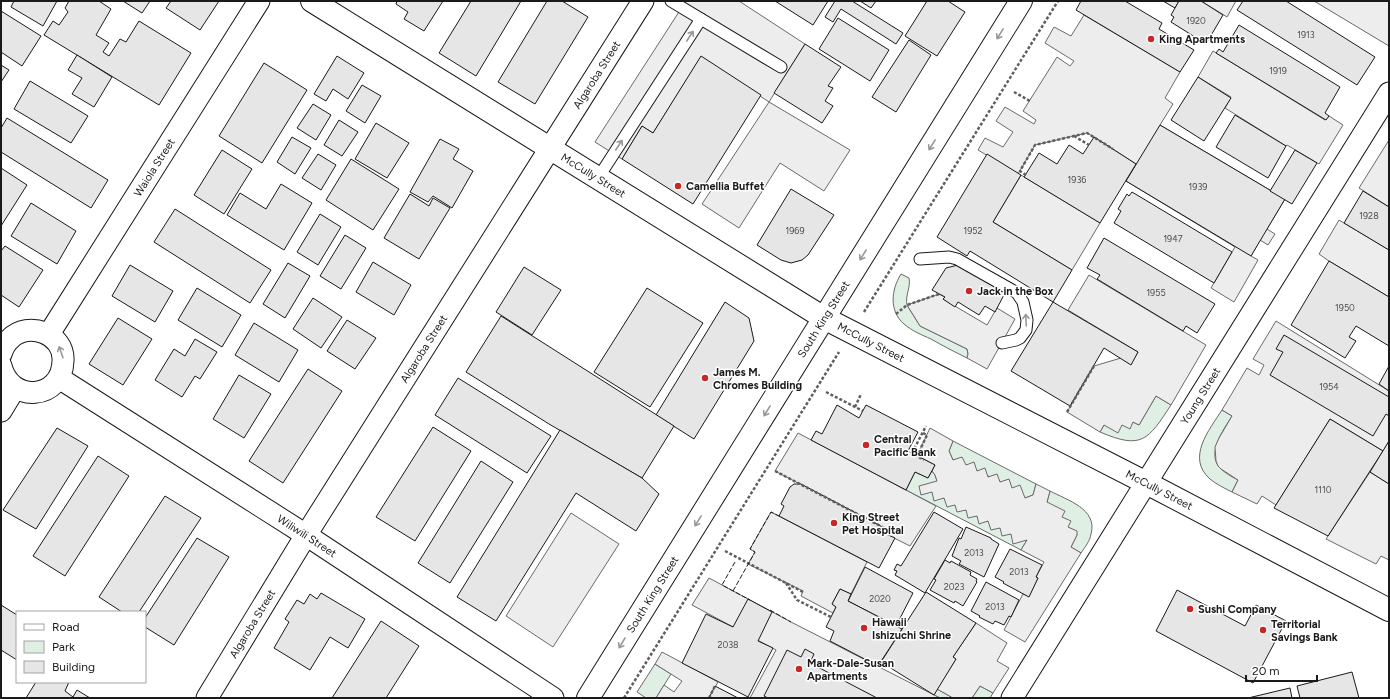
<svg xmlns="http://www.w3.org/2000/svg" width="1390" height="699" viewBox="0 0 1390 699" font-family="Figtree,sans-serif">
<style>
.green{fill:#e0efe3;stroke:#6a6a6a}
.parking{fill:#ededed;stroke:#6a6a6a}
.building{fill:#e6e6e6;stroke:#1a1a1a}
.lines{fill:none;stroke-linecap:round;stroke-linejoin:round}
.service-casing{stroke:#1a1a1a;stroke-width:13}
.minor-casing{stroke:#1a1a1a;stroke-width:23}
.secondary-casing{stroke:#1a1a1a;stroke-width:24}
.primary-casing{stroke:#1a1a1a;stroke-width:24}
.path{stroke:#5f5f5f;stroke-width:2.5;stroke-dasharray:3 2;stroke-linecap:butt}
.service{stroke:#fff;stroke-width:11}
.minor{stroke:#fff;stroke-width:21}
.secondary{stroke:#fff;stroke-width:22}
.primary{stroke:#fff;stroke-width:22}
.fence{stroke:#1a1a1a;stroke-width:1;stroke-dasharray:5 2;stroke-linecap:butt}
.oneway{stroke:#989898}
.poi-dot{fill:#c62828;stroke:#fff;stroke-width:1.5}
.labels{text-anchor:middle;dominant-baseline:central;stroke-width:3;stroke-linejoin:round;paint-order:stroke}
.number-label{font-size:9px;fill:#4d4d4d}
.poi-label{font-size:11px;font-weight:bold;fill:#1a1a1a;stroke:#fff;text-anchor:start}
.street-label{font-size:11px;fill:#1a1a1a;stroke:#fff}
</style>
<rect width="100%" height="100%" fill="#fff"/>
<g class="green">
<path d="M901,274L909,278C911,287 905,295 907,305L920,326L967,349L968,354L967,358C955,352 943,346 931,339C922,335 912,331 904,324C889,311 891,290 901,274Z"/>
<path d="M1156,396L1171,405C1148,440 1142,450 1100,432L1104,425H1122L1133,422L1139,425Z"/>
<path d="M1222,410L1232,416C1224,429 1206,453 1220,468C1225,473 1232,477 1238,480L1232,492C1224,488 1216,484 1210,479C1186,458 1209,430 1222,410Z"/>
<polygon points="953,441 1036,484 1033,495 1025,498 1012,488 966,465 953,460 949,451"/>
<polygon points="932,471 935,475 937,481 932,492 1011,534 1027,540 1021,550 906,490 915,472 928,478"/>
<path d="M1050,491C1067,500 1098,509 1091,534C1090,541 1085,547 1081,553L1071,547L1077,535L1075,531L1067,527L1062,517L1047,502Z"/>
<polygon points="655,664 671,674 656,698 646,698 637,692"/>
<polygon points="980,686 993,693 990,698 972,698"/>
<polygon points="937,689 953,698 940,698 934,695"/>
</g>
<g class="parking">
<polygon points="686,1 739,1 805,44 769,102 850,150 824,191 780,163 739,228 702,204 769,102 701,57 653,133 642,126 622,159 595,142"/>
<polygon points="1201,1 1236,1 1227,17"/>
<polygon points="1314,1 1389,1 1389,46"/>
<polygon points="1084,15 1180,72 1165,98 1173,104 1160,125 1285,199 1267,229 1275,234 1268,245 1260,240 1251,256 1258,260 1234,302 1211,288 1235,247 1126,181 1136,164 1094,137 1087,133 1035,145 1018,174 978,150 985,138 1003,147 1013,132 996,121 1005,107 1034,124 1036,120 1023,111 1057,57 1070,66 1074,61 1045,43 1054,27 1071,36"/>
<polygon points="1213,51 1325,120 1329,116 1343,125 1319,164 1287,145 1286,146 1225,108 1231,97 1198,77"/>
<polygon points="1389,140 1389,207 1359,188"/>
<polygon points="1021,175 1100,223 1072,270 993,222"/>
<polygon points="1339,220 1389,250 1389,297 1329,261 1319,254"/>
<polygon points="1089,275 1206,345 1171,405 1156,396 1139,425 1133,422 1130,429 1122,425 1118,433 1104,425 1100,432 1067,412 1094,366 1121,358 1131,364 1138,352 1068,310"/>
<polygon points="939,294 945,297 943,299 987,325 997,308 1015,319 987,369 967,358 968,354 967,349 920,326 907,305"/>
<polygon points="1276,321 1389,391 1389,441 1383,451 1330,419 1276,505 1262,496 1257,504 1232,492 1238,480 1221,469 1218,466 1216,461 1215,447 1219,438 1232,416 1222,410 1247,368 1259,375 1264,365 1253,359"/>
<polygon points="930,428 953,441 949,451 953,460 962,457 966,465 974,462 977,471 985,468 988,477 997,474 1000,482 1009,479 1012,488 1020,485 1025,498 1033,495 1036,484 1050,491 1047,502 1065,511 1062,517 1071,521 1068,527 1077,531 1077,535 1071,547 1081,553 1025,642 1004,630 1023,594 1029,596 1038,578 1036,577 1044,562 1021,550 1027,540 1013,544 1011,534 1002,536 1000,528 991,530 988,521 979,524 977,516 968,518 966,510 957,512 955,505 947,507 944,498 934,501 932,492 921,495 919,486 937,481 935,475 932,471 935,465 917,456"/>
<polygon points="798,433 936,506 910,546 886,534 888,530 775,471"/>
<polygon points="1370,472 1389,484 1389,560 1381,556 1376,564 1326,539"/>
<polygon points="771,512 867,562 851,594 840,589 832,604 836,607 833,613 801,596 803,591 748,564 755,552 750,549"/>
<polygon points="571,513 619,544 553,647 506,616"/>
<polygon points="709,578 791,622 940,698 750,698 776,650 692,605"/>
<polygon points="976,623 1007,643 997,661 1009,668 993,693 980,686 972,698 953,698 937,689 956,659 953,657"/>
<polygon points="662,652 718,682 709,698 656,698 664,685 674,692 682,681 655,664"/>
</g>
<g class="building">
<polygon points="14,1 57,1 43,26 11,7"/>
<polygon points="69,1 99,1 111,9 96,35 109,43 103,52 109,56 120,39 126,42 139,21 191,53 159,105 44,35 53,21 59,25 68,12 65,8"/>
<polygon points="123,1 150,1 142,13"/>
<polygon points="171,1 219,1 200,30 166,8"/>
<polygon points="397,1 443,1 424,31 404,19 408,12 396,4"/>
<polygon points="471,1 521,1 476,76 439,53"/>
<polygon points="547,1 562,1 588,17 535,104 498,82"/>
<polygon points="775,1 828,1 813,25"/>
<polygon points="835,1 852,1 903,33 896,44 841,9 833,22 825,17"/>
<polygon points="860,1 876,1 871,8"/>
<polygon points="927,1 948,1 965,12 937,56 905,36"/>
<polygon points="1081,1 1125,1 1162,23 1159,29 1194,50 1180,72 1076,10"/>
<polygon points="1163,1 1179,1 1175,8"/>
<polygon points="1179,1 1201,1 1223,15 1206,44 1171,22 1174,17 1171,15"/>
<polygon points="1243,1 1286,1 1375,57 1357,85 1237,10"/>
<polygon points="1,11 41,36 22,66 1,52"/>
<polygon points="838,18 889,50 870,81 819,49"/>
<polygon points="1239,25 1340,87 1325,113 1329,116 1326,120 1216,53 1219,49 1223,52"/>
<polygon points="909,40 931,55 896,112 872,97"/>
<polygon points="805,44 841,67 828,86 833,88 825,101 833,106 822,123 774,93"/>
<polygon points="77,55 112,77 94,107 72,94 82,78 68,70"/>
<polygon points="337,56 364,73 348,99 333,89 326,101 314,94"/>
<polygon points="701,56 761,95 693,204 622,159 642,126 653,133"/>
<polygon points="264,63 307,90 262,163 219,136"/>
<polygon points="1,65 9,70 1,82"/>
<polygon points="1198,77 1231,98 1204,141 1171,120"/>
<polygon points="30,81 88,116 71,143 14,109"/>
<polygon points="362,85 381,96 365,123 346,111"/>
<polygon points="313,104 331,115 316,140 297,128"/>
<polygon points="1235,115 1286,146 1268,178 1216,147"/>
<polygon points="7,118 108,180 91,208 1,152 1,128"/>
<polygon points="339,120 358,132 342,156 324,145"/>
<polygon points="376,123 409,143 387,178 355,159"/>
<polygon points="1160,125 1285,199 1251,256 1126,181"/>
<polygon points="292,137 311,148 295,174 277,162"/>
<polygon points="1094,137 1136,164 1100,223 1024,177 1039,153 1057,164 1069,145 1083,154"/>
<polygon points="440,139 459,149 453,159 473,171 452,208 433,196 428,202 410,192"/>
<polygon points="222,150 252,169 224,214 194,195"/>
<polygon points="1295,150 1317,163 1292,204 1270,191"/>
<polygon points="318,154 336,165 321,190 302,178"/>
<polygon points="987,154 1021,175 993,222 1072,270 1053,302 970,251 967,256 937,237"/>
<polygon points="351,159 399,189 373,230 326,200"/>
<polygon points="1,168 27,185 1,226"/>
<polygon points="281,184 312,203 284,250 227,215 240,193 266,209"/>
<polygon points="791,189 834,215 808,255 802,260 791,263 781,260 757,245"/>
<polygon points="1363,191 1389,207 1389,250 1344,223"/>
<polygon points="1132,192 1232,252 1214,283 1114,223 1121,211 1118,209 1127,194 1129,196"/>
<polygon points="410,194 429,206 433,198 450,208 419,259 384,238"/>
<polygon points="31,203 76,231 57,264 11,236"/>
<polygon points="175,209 271,270 250,303 154,242"/>
<polygon points="320,214 341,227 318,265 297,252"/>
<polygon points="345,235 366,248 341,289 320,276"/>
<polygon points="1104,238 1215,304 1197,333 1186,326 1183,331 1097,279 1100,275 1087,268"/>
<polygon points="5,246 43,270 19,307 1,295 1,251"/>
<polygon points="1329,261 1389,297 1389,346 1356,326 1349,337 1356,341 1345,358 1291,325"/>
<polygon points="373,262 411,285 394,315 356,292"/>
<polygon points="288,263 310,276 285,318 263,304"/>
<polygon points="130,265 173,291 155,322 112,296"/>
<polygon points="958,265 1005,293 995,312 985,306 979,315 958,302 955,307 943,299 945,297 932,290 946,268"/>
<polygon points="524,267 561,290 532,335 496,312"/>
<polygon points="197,288 241,315 222,347 178,320"/>
<polygon points="647,288 703,323 650,407 594,372"/>
<polygon points="313,298 342,317 321,348 293,329"/>
<polygon points="725,302 749,318 754,341 694,439 656,415"/>
<polygon points="1053,302 1138,352 1131,365 1104,348 1070,406 1011,371"/>
<polygon points="501,316 674,426 642,478 549,424 466,372"/>
<polygon points="118,318 152,339 123,385 89,364"/>
<polygon points="347,320 376,338 355,369 327,351"/>
<polygon points="254,323 298,350 279,382 235,355"/>
<polygon points="1284,335 1389,397 1389,416 1386,414 1373,436 1270,375 1283,352 1276,349"/>
<polygon points="195,339 217,352 200,379 195,376 182,397 155,380 174,349 185,356"/>
<polygon points="1389,366 1389,391 1379,384"/>
<polygon points="308,369 342,391 283,483 249,461"/>
<polygon points="239,375 271,394 244,438 213,419"/>
<polygon points="458,378 551,436 527,473 435,415"/>
<polygon points="837,405 859,418 866,405 918,432 908,451 935,465 928,478 915,472 906,490 811,440 816,431 822,434"/>
<polygon points="1330,419 1383,451 1328,536 1274,508"/>
<polygon points="433,427 471,451 415,541 376,517"/>
<polygon points="57,428 88,446 36,529 3,510"/>
<polygon points="560,430 642,478 659,494 636,531 576,493 496,621 457,597"/>
<polygon points="1389,441 1389,484 1370,472"/>
<polygon points="98,456 129,476 65,576 33,556"/>
<polygon points="481,461 513,482 450,583 418,563"/>
<polygon points="794,484 801,484 888,530 886,534 895,538 879,568 779,516 784,506 781,504 790,487"/>
<polygon points="165,496 201,518 139,612 122,612 99,597"/>
<polygon points="934,512 963,529 925,593 895,575 897,571 894,570 897,564 901,566"/>
<polygon points="966,527 991,538 991,539 999,544 984,577 959,564 961,561 952,556 959,538 961,539"/>
<polygon points="197,538 229,557 174,645 145,627 145,618"/>
<polygon points="1010,549 1042,565 1036,577 1038,578 1029,597 1003,583 1004,582 995,577"/>
<polygon points="945,560 950,563 951,561 971,572 970,575 977,579 976,581 977,582 963,606 955,601 954,603 930,590 936,580 934,579"/>
<polygon points="865,567 913,593 896,626 848,601"/>
<polygon points="986,582 1019,600 1011,617 1009,616 1004,625 995,621 993,624 979,617 980,616 971,611"/>
<polygon points="840,589 851,594 848,601 902,629 878,666 830,641 834,631 826,627 836,607 832,604"/>
<polygon points="1177,590 1245,626 1256,605 1286,621 1253,683 1156,631"/>
<polygon points="926,592 976,623 953,657 956,659 934,695 881,662"/>
<polygon points="321,593 365,619 348,648 330,637 310,670 274,648 289,622 285,619 297,600 304,604 310,594 317,599"/>
<polygon points="748,599 772,612 758,641 773,648 748,697 682,663 706,614 733,627"/>
<polygon points="1,605 17,615 17,660 1,650"/>
<polygon points="381,621 419,646 386,698 332,698"/>
<polygon points="805,649 814,654 810,663 877,698 768,698 764,696 787,650 801,657"/>
<polygon points="1352,672 1359,698 1300,698 1297,686"/>
<polygon points="36,682 69,682 65,691 73,697 77,690 90,698 26,698"/>
<polygon points="715,686 738,698 709,698"/>
<polygon points="1290,688 1292,698 1248,698"/>
</g>
<g class="lines">
<g class="service-casing">
<g id="service">
<polyline points="671,1 781,67"/>
<polyline points="598,178 701,19"/>
<polyline points="920,259 949,257 957,259 1012,290 1017,293 1023,302 1027,320 1026,330 1020,338 1016,340 1002,343"/>
</g>
</g>
<g class="minor-casing">
<g id="minor">
<path id="s1" d="M49,334L259,1"/>
<path d="M1,354C3,348 5,343 10,339C28,320 65,334 63,361C62,400 10,404 1,366"/>
<path id="s2" d="M59,378L306,535L553,698"/>
<polyline points="1,411 15,388"/>
<path id="s3" d="M207,698L306,535L643,1"/>
<path id="s4" d="M1012,698L1389,93"/>
</g>
</g>
<g class="secondary-casing">
<g id="secondary">
<path id="s5" d="M312,1L824,318L1160,490L1389,610"/>
</g>
</g>
<g class="primary-casing">
<g id="primary">
<path id="s6" d="M588,698L1021,1"/>
</g>
</g>
<g class="path">
<polyline points="1014,92 1030,101"/>
<polyline points="1074,136 1089,145"/>
<polyline points="1026,175 1020,171 1035,145 1087,133 1113,149"/>
<polyline points="864,312 1058,1"/>
<polyline points="896,314 907,305 939,294"/>
<polyline points="826,392 863,411"/>
<polyline points="855,407 861,394"/>
<polyline points="1067,412 1094,366"/>
<polyline points="923,433 927,435 917,456 924,460"/>
<polyline points="912,453 926,426"/>
<polyline points="775,471 888,530"/>
<polyline points="725,551 803,592"/>
<polyline points="786,583 797,600 831,617"/>
<polyline points="624,698 839,352"/>
<polyline points="709,698 715,686"/>
</g>
<use href="#service" class="service"/>
<use href="#minor" class="minor"/>
<use href="#secondary" class="secondary"/>
<use href="#primary" class="primary"/>
<g class="fence">
<polyline points="735,562 722,585 750,600"/>
<polyline points="733,591 755,552 750,549 771,512 779,516"/>
<polyline points="770,610 791,622"/>
</g>
</g>
<defs><path id="oneway-shaft" d="M-6 0H5M1.5-3L5.5 0L1.5 3" fill="none" stroke-width="1.6" stroke-linecap="round" stroke-linejoin="round"/></defs>
<g class="oneway">
<use href="#oneway-shaft" transform="translate(1000 34) rotate(122)"/>
<use href="#oneway-shaft" transform="translate(690 36) rotate(-57)"/>
<use href="#oneway-shaft" transform="translate(619 145) rotate(-57)"/>
<use href="#oneway-shaft" transform="translate(932 145) rotate(122)"/>
<use href="#oneway-shaft" transform="translate(863 255) rotate(122)"/>
<use href="#oneway-shaft" transform="translate(1026 320) rotate(-93)"/>
<use href="#oneway-shaft" transform="translate(61 352) rotate(-109)"/>
<use href="#oneway-shaft" transform="translate(767 411) rotate(122)"/>
<use href="#oneway-shaft" transform="translate(698 521) rotate(122)"/>
<use href="#oneway-shaft" transform="translate(622 643) rotate(121)"/>
</g>
<g class="poi-dot">
<circle cx="1151" cy="39" r="4"/>
<circle cx="678" cy="186" r="4"/>
<circle cx="969" cy="291" r="4"/>
<circle cx="705" cy="378" r="4"/>
<circle cx="866" cy="445" r="4"/>
<circle cx="834" cy="523" r="4"/>
<circle cx="1190" cy="609" r="4"/>
<circle cx="864" cy="628" r="4"/>
<circle cx="1263" cy="630" r="4"/>
<circle cx="799" cy="669" r="4"/>
</g>
<g class="labels">
<g class="number-label">
<text x="1196" y="20">1920</text>
<text x="1306" y="34">1913</text>
<text x="1278" y="70">1919</text>
<text x="1077" y="179">1936</text>
<text x="1198" y="186">1939</text>
<text x="1369" y="215">1928</text>
<text x="795" y="230">1969</text>
<text x="973" y="230">1952</text>
<text x="1173" y="238">1947</text>
<text x="1156" y="292">1955</text>
<text x="1345" y="307">1950</text>
<text x="1329" y="386">1954</text>
<text x="1323" y="489">1110</text>
<text x="974" y="552">2013</text>
<text x="1019" y="571">2013</text>
<text x="954" y="586">2023</text>
<text x="880" y="598">2020</text>
<text x="995" y="606">2013</text>
<text x="728" y="644">2038</text>
</g>
<g class="poi-label">
<text x="1159" y="39">King Apartments</text>
<text x="686" y="186">Camellia Buffet</text>
<text x="977" y="291">Jack in the Box</text>
<text x="713" y="372">James M.<tspan x="713" dy="13">Chromes Building</tspan></text>
<text x="874" y="439">Central<tspan x="874" dy="13">Pacific Bank</tspan></text>
<text x="842" y="517">King Street<tspan x="842" dy="13">Pet Hospital</tspan></text>
<text x="1198" y="609">Sushi Company</text>
<text x="872" y="622">Hawaii<tspan x="872" dy="13">Ishizuchi Shrine</tspan></text>
<text x="1271" y="624">Territorial<tspan x="1271" dy="13">Savings Bank</tspan></text>
<text x="807" y="663">Mark-Dale-Susan<tspan x="807" dy="13">Apartments</tspan></text>
</g>
<g class="street-label">
<text stroke="none"><textPath href="#s3" startOffset="735">Algaroba Street</textPath></text>
<text stroke="none"><textPath href="#s1" startOffset="197">Waiola Street</textPath></text>
<text stroke="none"><textPath href="#s5" startOffset="331">McCully Street</textPath></text>
<text stroke="none"><textPath href="#s6" startOffset="446">South King Street</textPath></text>
<text stroke="none"><textPath href="#s5" startOffset="655">McCully Street</textPath></text>
<text stroke="none"><textPath href="#s3" startOffset="411">Algaroba Street</textPath></text>
<text stroke="none"><textPath href="#s4" startOffset="356">Young Street</textPath></text>
<text stroke="none"><textPath href="#s5" startOffset="979">McCully Street</textPath></text>
<text stroke="none"><textPath href="#s2" startOffset="294">Wiliwili Street</textPath></text>
<text stroke="none"><textPath href="#s6" startOffset="122">South King Street</textPath></text>
<text stroke="none"><textPath href="#s3" startOffset="87">Algaroba Street</textPath></text>
</g>
</g>
<rect width="1390" height="699" fill="none" stroke="#1a1a1a" stroke-width="4"/>
<rect x="16" y="611" width="130" height="72" fill="#ffffff" stroke="#a3a3a3"/>
<rect x="24" y="624" width="20" height="6" fill="#ffffff" stroke="#a3a3a3"/>
<text x="52" y="631" font-size="12" fill="#1a1a1a">Road</text>
<rect x="24" y="641" width="20" height="12" fill="#e0efe3" stroke="#a3a3a3"/>
<text x="52" y="651" font-size="12" fill="#1a1a1a">Park</text>
<rect x="24" y="661" width="20" height="12" fill="#e6e6e6" stroke="#a3a3a3"/>
<text x="52" y="671" font-size="12" fill="#1a1a1a">Building</text>
<path d="M1246 675v6h71v-6" fill="none" stroke="#1a1a1a" stroke-width="2"/>
<text x="1252" y="675" font-size="12" fill="#1a1a1a" stroke="#ffffff" stroke-width="3" paint-order="stroke">20 m</text>
</svg>
